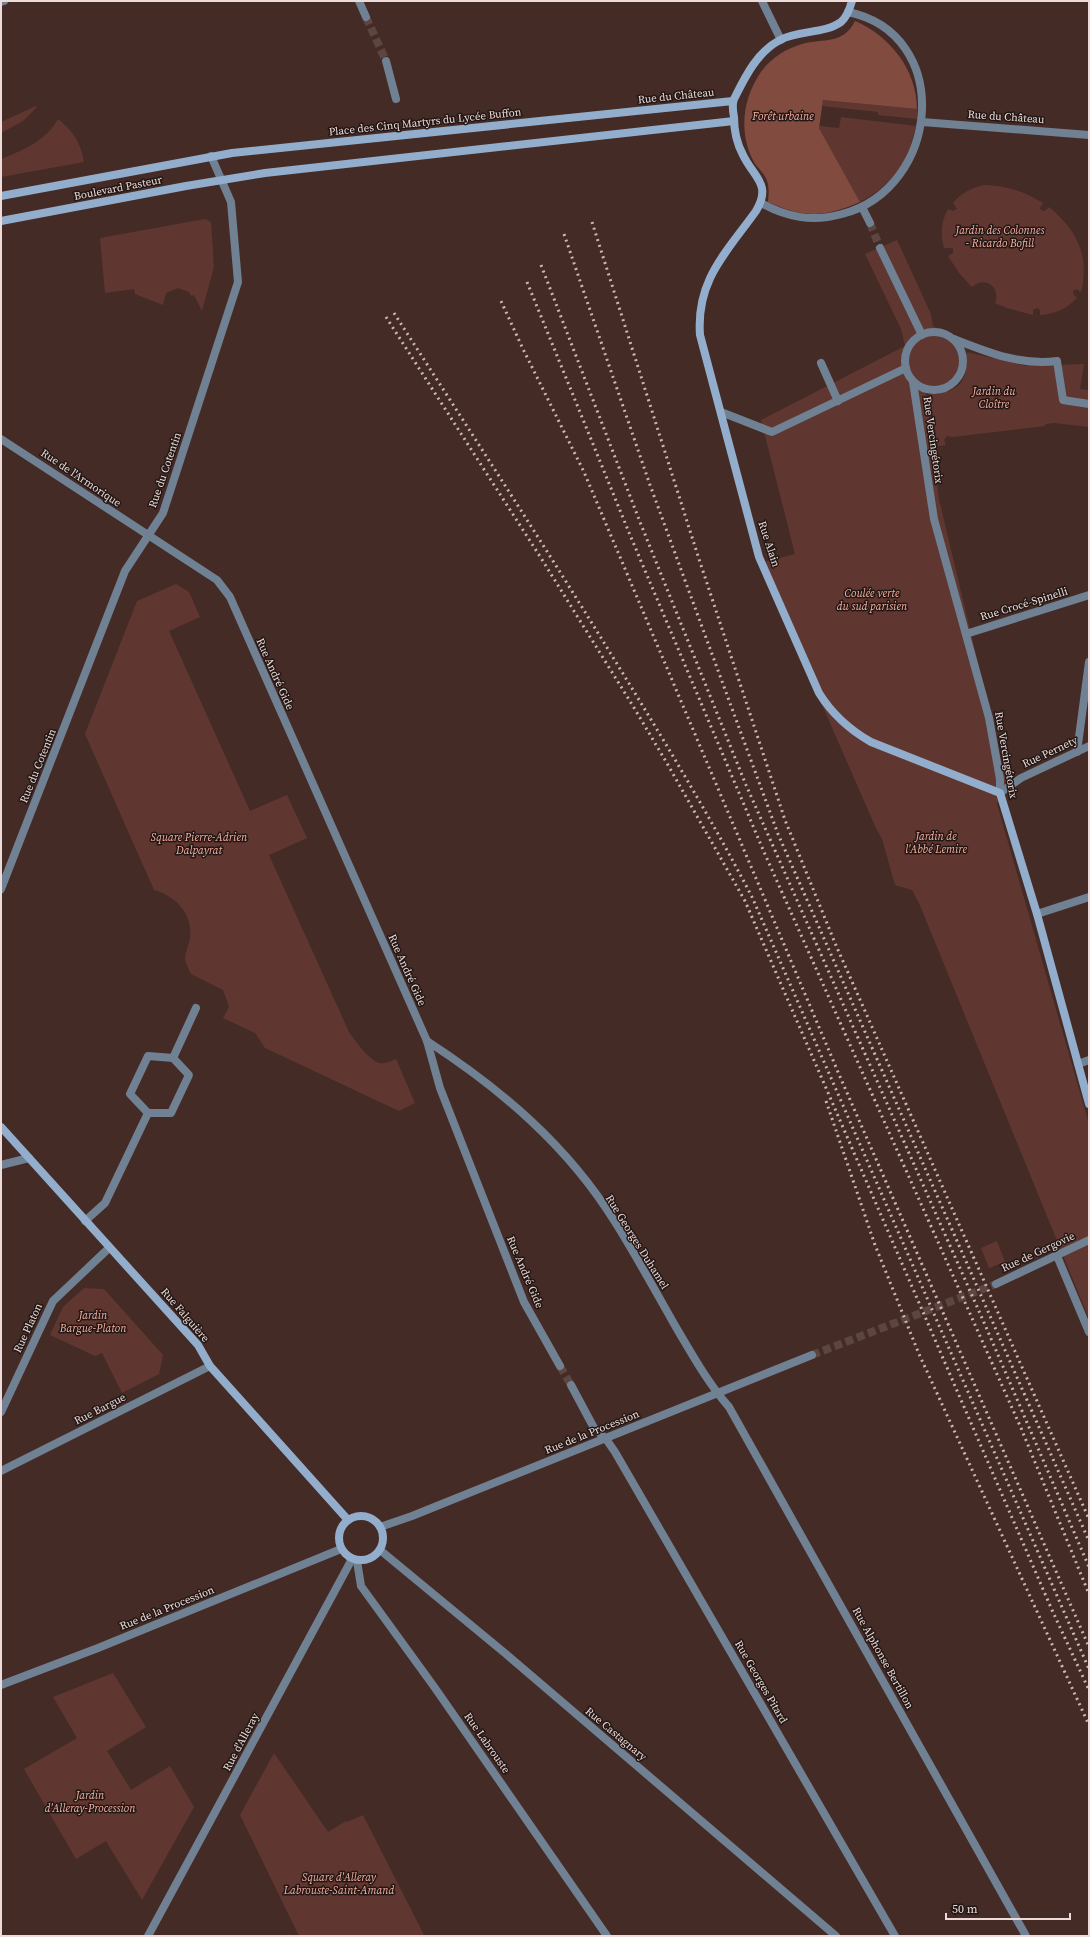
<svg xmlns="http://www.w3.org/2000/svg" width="1090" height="1937" viewBox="0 0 1090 1937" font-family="'Source Serif 4',serif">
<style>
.green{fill:#5f3730}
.forest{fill:#824b40}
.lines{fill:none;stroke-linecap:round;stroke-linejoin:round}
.street-tunnel{stroke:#5d4541;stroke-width:8;stroke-dasharray:8 4;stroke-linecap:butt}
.street{stroke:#708194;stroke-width:8}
.secondary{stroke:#93aecc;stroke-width:8}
.rail{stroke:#cab7b4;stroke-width:3;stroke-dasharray:2 4;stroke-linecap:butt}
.labels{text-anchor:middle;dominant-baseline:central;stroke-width:3;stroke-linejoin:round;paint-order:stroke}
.street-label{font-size:11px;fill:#ecdbd8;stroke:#231715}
.park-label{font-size:11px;font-style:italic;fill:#f8b1a2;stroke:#231715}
</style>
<rect width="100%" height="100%" fill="#442b26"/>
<g class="green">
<polygon points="823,100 917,109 917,119 878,115 878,112 822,106"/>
<polygon points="36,106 37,107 23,121 1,133 1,122"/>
<path d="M841,117L916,126C908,162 893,185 860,202L819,128V126L839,128Z"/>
<path d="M58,119C73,131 81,143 84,162L1,177V159C22,151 47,140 58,119Z"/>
<path d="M984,185C1005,185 1025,192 1043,203L1040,208L1041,210L1045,211L1049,207C1077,230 1090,256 1081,292L1076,289L1073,291V294L1077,298C1066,309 1056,314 1040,315V310L1037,308L1033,310V315L1007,308L995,303C1001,287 985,275 972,287L959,273L948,256L953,253V248H944C940,235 941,221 948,209L953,211L957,209L953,203C961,193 971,188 984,185Z"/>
<polygon points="205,219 211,222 214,267 202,311 194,295 191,296 189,292 178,288 166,293 163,305 135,294 134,289 105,293 100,238"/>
<polygon points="897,240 931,314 933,326 960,340 964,369 949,388 926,393 939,499 1007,785 997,804 1089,1124 1089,1319 919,903 912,890 895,885 882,839 875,826 760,563 795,554 761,420 905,346 901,329 865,254"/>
<path d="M967,352L1026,366L1084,364L1080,389L1089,390V427L1054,423L1045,424V426L953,437L947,436L944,440L946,445L938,446L929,394C942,393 959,391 964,377C967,371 966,359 967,352Z"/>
<path d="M176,584L189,592L200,617L169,631L250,811L287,795L307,838L269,855L349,1032C355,1040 369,1061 380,1063C386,1064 391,1061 396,1059L415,1103L399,1111L265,1048L255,1033L223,1018L229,1007L223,990L191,974C189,970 186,964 185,959C185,954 189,944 190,938C193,914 176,896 154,890L85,734L137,601Z"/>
<polygon points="997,1241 1005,1262 989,1268 981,1248"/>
<polygon points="84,1288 104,1289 163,1355 159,1374 122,1393 102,1353 95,1356 50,1335 63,1307"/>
<polygon points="113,1673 146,1727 107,1751 131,1790 170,1766 194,1807 142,1900 106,1841 76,1859 24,1769 77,1738 53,1697"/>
<polygon points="274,1753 328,1832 346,1821 347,1822 363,1815 424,1935 299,1936 240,1815"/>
</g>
<path class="forest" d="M855,21C890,36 917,70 917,109L823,100L819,128L860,202C823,218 804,218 768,202C769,189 770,181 761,171C759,168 755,165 754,162C739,135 742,101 759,75C769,59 785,49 802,44C824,38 843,45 855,21Z"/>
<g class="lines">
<g class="street-tunnel">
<polyline points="366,17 386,61"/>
<polyline points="870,223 880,248"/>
<polyline points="812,1355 996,1284"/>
<polyline points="560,1366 571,1385"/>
</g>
<g class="street">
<polyline points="359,1 366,17"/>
<polyline points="762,1 781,40"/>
<polyline points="1,2 4,1"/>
<polyline points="386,61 396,99"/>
<polyline points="922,122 1089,135"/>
<path d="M761,203C788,218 813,222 842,214C941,188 954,34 848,12"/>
<polyline points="862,207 870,223"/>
<polyline points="880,248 922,335"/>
<circle cx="934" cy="361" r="29"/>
<path d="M954,339C987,352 1021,366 1057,361L1063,400L1089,404"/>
<polyline points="821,363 838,401"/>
<polyline points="913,382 934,519 989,718 1000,779 1000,793"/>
<polyline points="721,412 772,432 906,368"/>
<polyline points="1,439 217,580 230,597 427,1041 440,1088 524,1302 560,1366"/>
<polyline points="966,634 1089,595"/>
<polyline points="1077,752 1089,662"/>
<polyline points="1000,793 1021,778 1089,746"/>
<polyline points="1,889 125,571 163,513 238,282 231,202 211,156"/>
<polyline points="1037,914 1089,897"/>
<path d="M427,1041C501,1089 568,1146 615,1222C637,1257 657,1294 677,1329C693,1356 708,1383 729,1407L1026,1936"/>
<polyline points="1078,1064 1089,1060"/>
<polyline points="148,1113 171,1113 189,1075 173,1058"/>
<polyline points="1,1165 29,1158"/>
<polyline points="85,1221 105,1203 148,1113 130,1094 148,1056 173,1058 196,1008"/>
<polyline points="1057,1256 1089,1332"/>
<polyline points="996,1284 1089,1240"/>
<polyline points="571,1385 594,1428 606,1439 615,1452 895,1936"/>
<polyline points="1,1412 53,1301 109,1248"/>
<polyline points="1,1471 210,1366"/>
<polyline points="380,1527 412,1516 812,1355"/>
<polyline points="380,1550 506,1654 836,1936"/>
<polyline points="357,1561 361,1586 435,1688 607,1936"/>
<polyline points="1,1685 98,1648 341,1549"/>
<polyline points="148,1936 352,1559"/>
</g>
<g class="secondary">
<path d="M852,1C850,8 847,17 841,22C824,34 798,30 780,40C757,52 745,77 734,99C732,104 733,112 734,117C734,130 737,144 743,155C754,178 772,184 756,211C726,253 696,280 700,335L759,557L819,693C832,714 850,730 871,742L1000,793L1037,914L1089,1104"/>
<polyline points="1,196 232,153 733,101"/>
<polyline points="1,221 186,186 265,173 734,121"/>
<polyline points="1,1127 198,1345 210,1366 348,1520"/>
<circle cx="361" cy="1538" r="22"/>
</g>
<g class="rail">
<polyline points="592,222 698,556 785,820 835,943 1089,1519"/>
<polyline points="564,234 650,485 778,834 1089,1541"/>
<polyline points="541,265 640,522 746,785 986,1327 1089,1567"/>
<polyline points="527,282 630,535 764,852 1021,1428 1089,1594"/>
<polyline points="501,301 523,349 584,472 838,1072 1089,1647"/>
<path d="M394,313C468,428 543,543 614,659C662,737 710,816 752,897L1089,1669"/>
<polyline points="386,317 541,558 633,706 668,765 745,901 1052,1610 1089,1690"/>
<polyline points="826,1101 875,1245 919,1354 1089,1725"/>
</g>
</g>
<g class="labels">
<g class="street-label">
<text transform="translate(676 96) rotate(-6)">Rue du Château</text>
<text transform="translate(1006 117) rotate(4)">Rue du Château</text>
<text transform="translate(425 122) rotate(-6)">Place des Cinq Martyrs du Lycée Buffon</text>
<text transform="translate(118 188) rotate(-11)">Boulevard Pasteur</text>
<text transform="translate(933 440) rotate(82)">Rue Vercingétorix</text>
<text transform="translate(165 470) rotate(-71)">Rue du Cotentin</text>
<text transform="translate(81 478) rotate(34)">Rue de l'Armorique</text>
<text transform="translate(769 544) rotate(72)">Rue Alain</text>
<text transform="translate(1024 604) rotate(-17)">Rue Crocé-Spinelli</text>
<text transform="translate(275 674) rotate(66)">Rue André Gide</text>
<text transform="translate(1050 752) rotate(-25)">Rue Pernety</text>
<text transform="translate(1006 755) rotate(80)">Rue Vercingétorix</text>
<text transform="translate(38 766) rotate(-68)">Rue du Cotentin</text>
<text transform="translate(407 970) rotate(66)">Rue André Gide</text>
<text transform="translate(637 1242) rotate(58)">Rue Georges Duhamel</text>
<text transform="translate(1038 1252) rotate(-25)">Rue de Gergovie</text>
<text transform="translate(525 1272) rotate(67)">Rue André Gide</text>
<text transform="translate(185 1315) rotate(49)">Rue Falguière</text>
<text transform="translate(28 1328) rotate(-65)">Rue Platon</text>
<text transform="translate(100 1409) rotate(-27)">Rue Bargue</text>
<text transform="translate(592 1432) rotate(-22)">Rue de la Procession</text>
<text transform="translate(167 1608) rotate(-22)">Rue de la Procession</text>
<text transform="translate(883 1658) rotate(61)">Rue Alphonse Bertillon</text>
<text transform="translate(761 1682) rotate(60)">Rue Georges Pitard</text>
<text transform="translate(616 1734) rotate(40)">Rue Castagnary</text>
<text transform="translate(241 1742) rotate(-62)">Rue d'Alleray</text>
<text transform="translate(487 1743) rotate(55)">Rue Labrouste</text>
</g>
<g class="park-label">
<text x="783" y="116">Forêt urbaine</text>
<text x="1000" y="230">Jardin des Colonnes<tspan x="1000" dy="13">- Ricardo Bofill</tspan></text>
<text x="994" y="391">Jardin du<tspan x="994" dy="13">Cloître</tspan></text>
<text x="872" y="593">Coulée verte<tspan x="872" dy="13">du sud parisien</tspan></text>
<text x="936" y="836">Jardin de<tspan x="936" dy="13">l'Abbé Lemire</tspan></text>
<text x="199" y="837">Square Pierre-Adrien<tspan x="199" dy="13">Dalpayrat</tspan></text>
<text x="93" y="1315">Jardin<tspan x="93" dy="13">Bargue-Platon</tspan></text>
<text x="90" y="1795">Jardin<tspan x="90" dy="13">d'Alleray-Procession</tspan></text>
<text x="339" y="1877">Square d'Alleray<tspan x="339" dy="13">Labrouste-Saint-Amand</tspan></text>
</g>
</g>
<rect width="1090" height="1937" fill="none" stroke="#ecdbd8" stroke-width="4"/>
<path d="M946 1913v6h124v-6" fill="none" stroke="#ecdbd8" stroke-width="2"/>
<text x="952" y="1913" font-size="12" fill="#ecdbd8" stroke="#231715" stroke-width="3" paint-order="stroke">50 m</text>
</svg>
